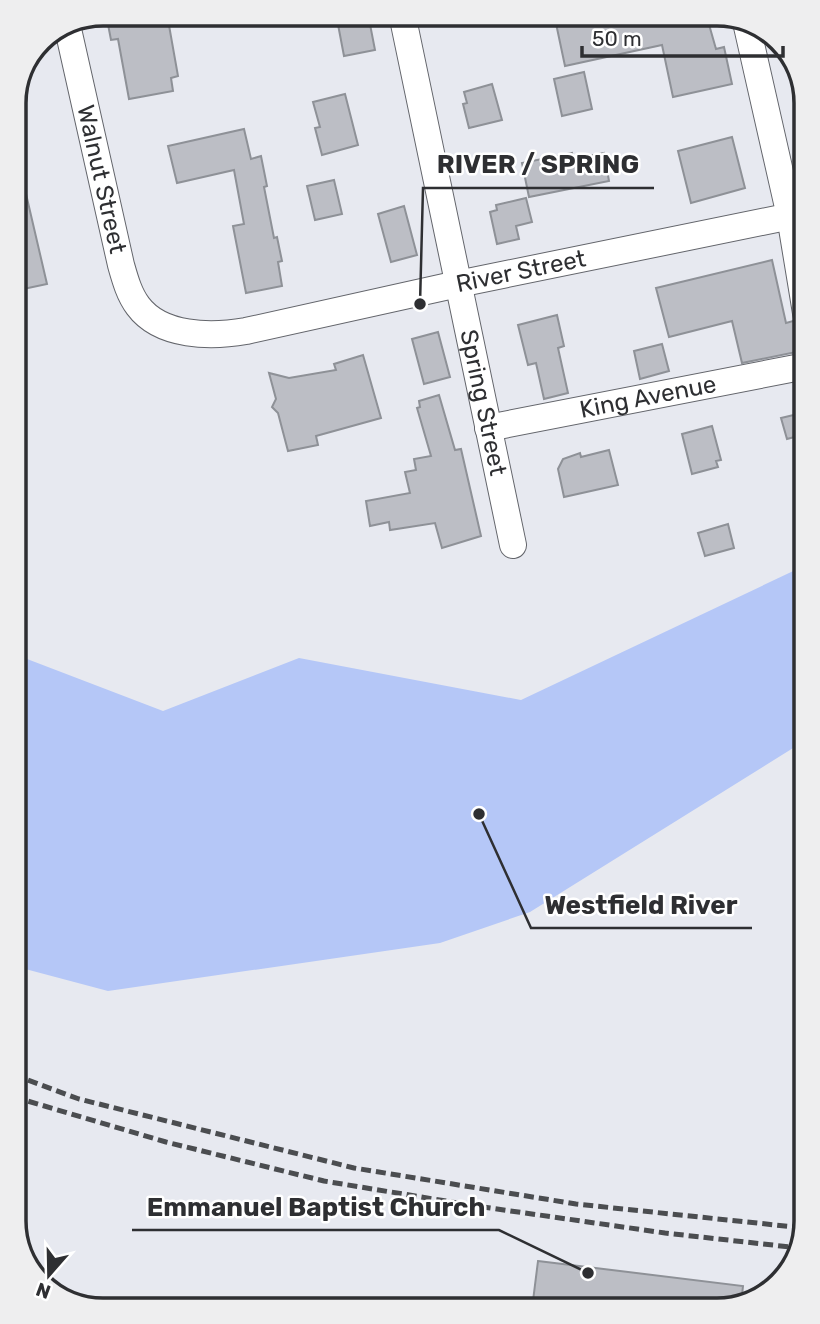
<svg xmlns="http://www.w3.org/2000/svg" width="820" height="1324" viewBox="0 0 820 1324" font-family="Rubik,sans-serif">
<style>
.water{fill:#b5c7f7}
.building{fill:#bcbec5;stroke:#8e9197;stroke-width:2}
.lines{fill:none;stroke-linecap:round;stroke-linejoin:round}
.minor-casing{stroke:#63656b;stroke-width:28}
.minor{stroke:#fff;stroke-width:26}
.rail{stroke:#4b4d50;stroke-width:5;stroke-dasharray:10 5;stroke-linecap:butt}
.labels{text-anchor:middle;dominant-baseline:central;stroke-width:5;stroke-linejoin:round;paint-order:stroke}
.street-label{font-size:24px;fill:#2e2f32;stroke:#fff}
.rim{fill:none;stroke:#2e2f32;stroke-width:3.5}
.leader{fill:none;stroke:#2e2f32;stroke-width:2.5}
.callout-dot{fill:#2e2f32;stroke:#fff;stroke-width:2.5}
.callout-label{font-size:26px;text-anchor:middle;font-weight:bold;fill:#2e2f32;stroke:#fff;stroke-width:5;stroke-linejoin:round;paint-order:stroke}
</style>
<rect width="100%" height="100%" fill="#e7e9f0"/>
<polygon class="water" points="806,565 806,744 798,745 530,912 440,943 108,991 14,966 14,654 163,711 299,658 521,700"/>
<g class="building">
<polygon points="106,14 167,14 178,76 171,78 173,91 129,99 118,39 111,40"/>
<polygon points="336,14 368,14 375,50 344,56"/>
<polygon points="554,14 706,14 716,49 724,47 732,84 673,97 662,45 565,66"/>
<polygon points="584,72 592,109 562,116 554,79"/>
<polygon points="492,84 502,120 469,128 463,104 467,103 464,92"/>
<polygon points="345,94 358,145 322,155 315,128 320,127 313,102"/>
<polygon points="244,129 251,159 261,156 267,186 264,187 274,238 277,237 282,261 278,262 282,286 246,293 233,226 244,224 234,170 177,183 168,146"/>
<polygon points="732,137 745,188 691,203 678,151"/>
<polygon points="572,153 573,159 604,153 609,181 529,197 522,163"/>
<polygon points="334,180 342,214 315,220 307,186"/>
<polygon points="23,181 47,284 14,291 14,182"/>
<polygon points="526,198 532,222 516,226 519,239 497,244 490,212 497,210 496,205"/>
<polygon points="404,206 417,255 391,262 378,214"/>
<polygon points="772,260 786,323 793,321 804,328 806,350 742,363 732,321 669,337 656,288"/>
<polygon points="557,315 564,346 558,348 568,393 544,399 536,363 528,365 518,325"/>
<polygon points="438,332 450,377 424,384 412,339"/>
<polygon points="662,344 669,371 640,379 634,351"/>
<polygon points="363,355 381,418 316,436 318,445 288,451 278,413 272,407 276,399 269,373 289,378 336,370 334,364"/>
<polygon points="439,395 455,450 461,449 481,536 442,548 435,523 390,530 389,522 370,526 366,501 410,493 405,472 416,470 414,459 431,456 417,408 420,407 419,401"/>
<polygon points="806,412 806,434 787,439 781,418"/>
<polygon points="712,426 721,460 716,461 718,467 692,474 682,434"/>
<polygon points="609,450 618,485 564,497 558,469 563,459 580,453 581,457"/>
<polygon points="728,524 734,548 705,556 698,533"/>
<polygon points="538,1261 743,1286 741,1304 717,1310 606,1310 533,1301"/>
</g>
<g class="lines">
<g class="minor-casing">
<g id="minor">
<path id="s1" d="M402,14L513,545"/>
<polyline points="746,22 790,216 806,313"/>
<path id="s2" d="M68,29L121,265C125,279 129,294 138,306C161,337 211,337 246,331L458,284L806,213"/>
<path id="s3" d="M488,428L806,366"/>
</g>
</g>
<use href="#minor" class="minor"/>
<g class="rail">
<polyline points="14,1075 79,1099 354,1168 576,1204 804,1228"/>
<polyline points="14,1097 166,1142 324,1181 476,1206 665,1233 799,1248"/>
</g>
</g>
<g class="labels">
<g class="street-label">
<text stroke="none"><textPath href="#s2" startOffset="154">Walnut Street</textPath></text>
<text stroke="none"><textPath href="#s2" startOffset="684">River Street</textPath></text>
<text stroke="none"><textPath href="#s3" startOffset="163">King Avenue</textPath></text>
<text stroke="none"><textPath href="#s1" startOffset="397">Spring Street</textPath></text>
</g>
</g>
<path d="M0 0H820V1324H0ZM103 26H717A77 77 0 0 1 794 103V1221A77 77 0 0 1 717 1298H103A77 77 0 0 1 26 1221V103A77 77 0 0 1 103 26Z" fill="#eeeeef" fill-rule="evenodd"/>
<path class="rim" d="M103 26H717A77 77 0 0 1 794 103V1221A77 77 0 0 1 717 1298H103A77 77 0 0 1 26 1221V103A77 77 0 0 1 103 26Z"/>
<path class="leader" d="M420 304L423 188H654M479 814L531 928H752M588 1273L499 1230H132"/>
<g class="callout-dot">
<circle cx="420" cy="304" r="7"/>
<circle cx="479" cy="814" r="7"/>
<circle cx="588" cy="1273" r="7"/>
</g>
<g class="callout-label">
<text x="538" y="173">RIVER / SPRING</text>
<text x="641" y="914">Westfield River</text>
<text x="316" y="1216">Emmanuel Baptist Church</text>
</g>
<g transform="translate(49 1275) rotate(200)" stroke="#ffffff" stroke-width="5" paint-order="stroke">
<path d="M0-5L12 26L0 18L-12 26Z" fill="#2e2f32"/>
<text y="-10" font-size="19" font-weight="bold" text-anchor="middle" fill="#2e2f32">N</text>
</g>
<path d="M582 46v10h201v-10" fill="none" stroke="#2e2f32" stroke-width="3.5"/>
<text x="592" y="46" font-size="21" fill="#2e2f32" stroke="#ffffff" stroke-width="5" paint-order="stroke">50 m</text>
</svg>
